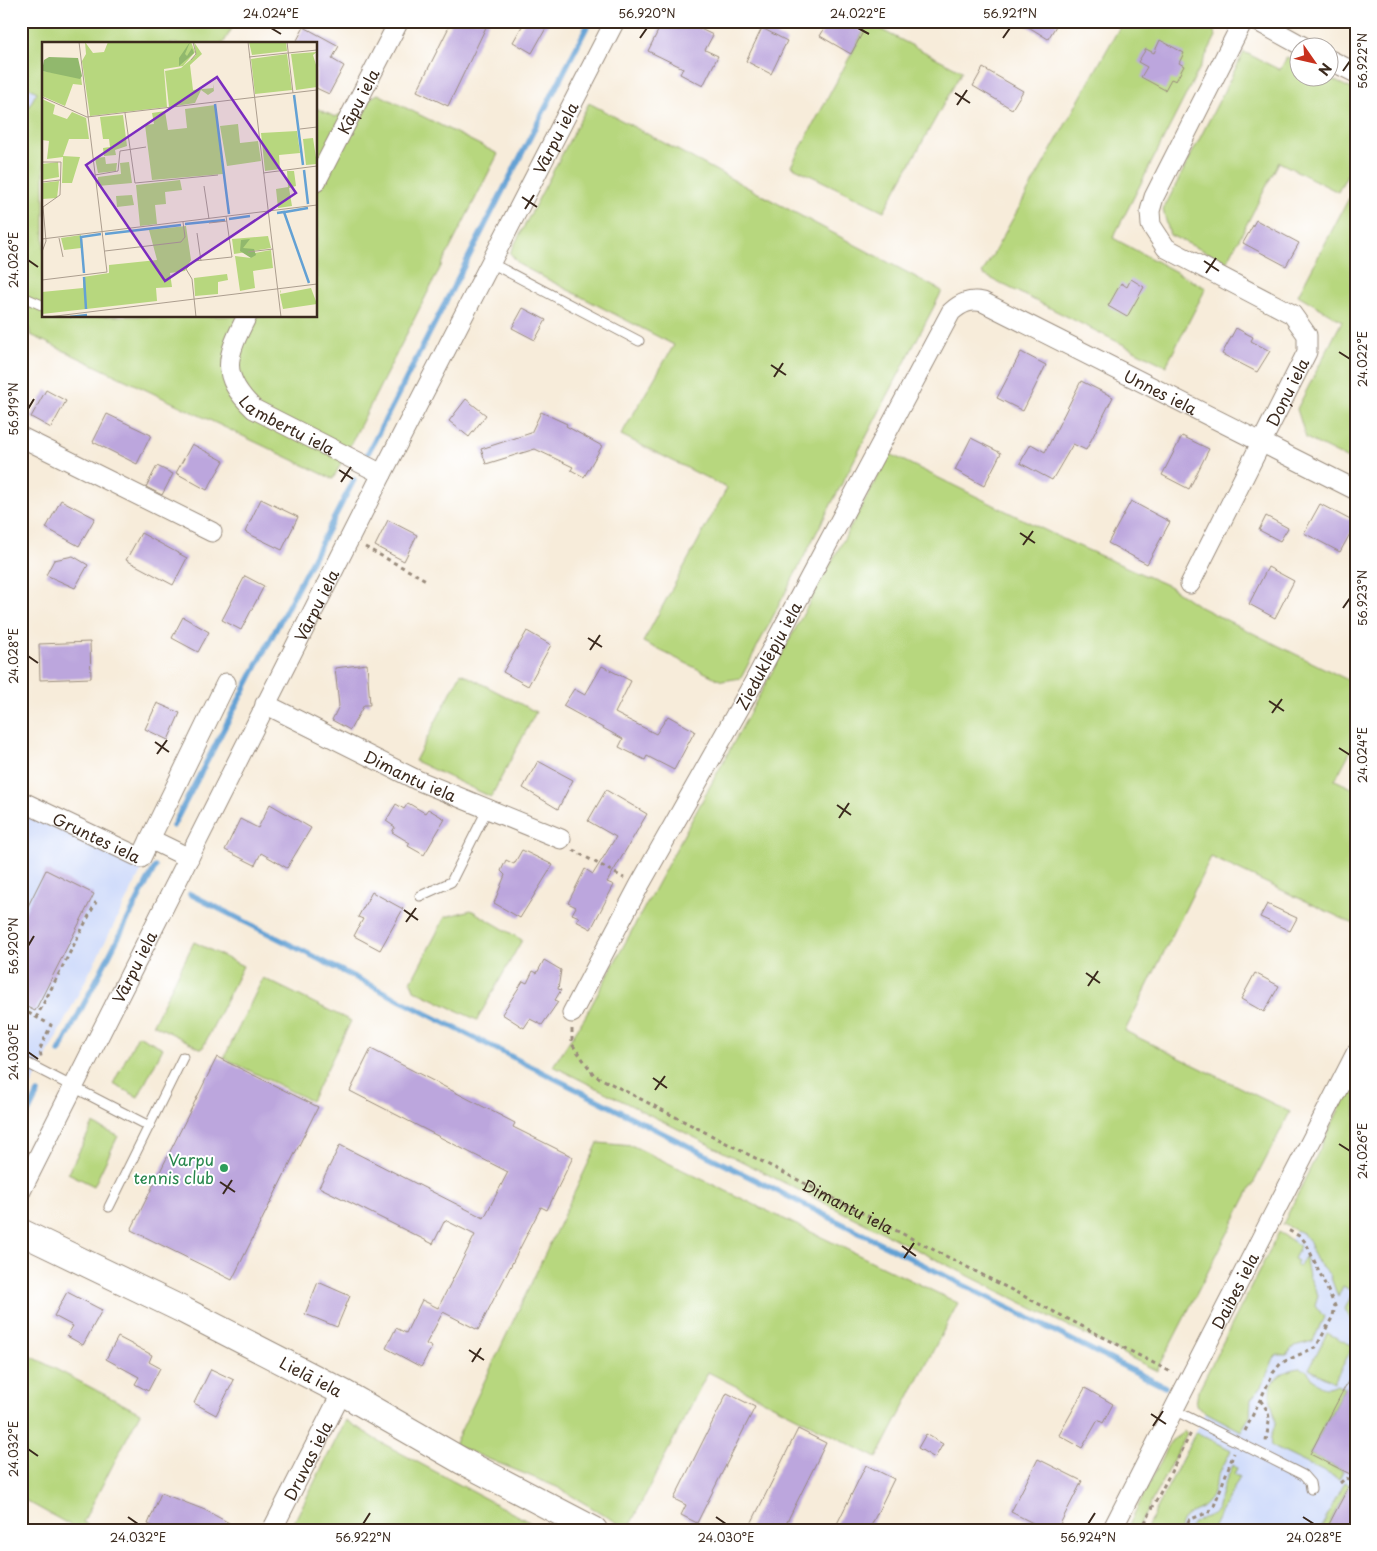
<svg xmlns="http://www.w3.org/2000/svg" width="1377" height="1551" viewBox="0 0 1377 1551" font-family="'Playpen Sans',sans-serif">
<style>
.built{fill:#cedafa}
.green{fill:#b7d77e;stroke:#79804e}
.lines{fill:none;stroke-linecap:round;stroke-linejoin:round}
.stream{stroke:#63a1d4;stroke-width:5.5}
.building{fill:#bca6dd}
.lane-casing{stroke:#998b7c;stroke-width:11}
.street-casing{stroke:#998b7c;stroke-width:21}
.secondary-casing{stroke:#998b7c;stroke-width:28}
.path{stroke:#998b7c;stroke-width:3;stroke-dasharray:4 4;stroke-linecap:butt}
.lane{stroke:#fff;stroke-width:9}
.street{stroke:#fff;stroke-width:19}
.secondary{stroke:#fff;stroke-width:26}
.ticks{fill:none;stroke:#3b2a1e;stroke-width:2}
.leisure-dot{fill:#2e9e5b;stroke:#fff;stroke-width:2}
.labels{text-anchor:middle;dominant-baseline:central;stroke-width:4;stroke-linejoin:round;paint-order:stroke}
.street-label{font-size:16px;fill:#3b2a1e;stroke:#fff}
.leisure-label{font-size:16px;fill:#27864d;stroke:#fff;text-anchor:end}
.inset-river{fill:none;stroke:#63a1d4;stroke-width:2.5}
.inset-road{fill:none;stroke:#ac9e8f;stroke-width:1}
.view{fill:#7b2cbf;fill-opacity:0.15;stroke:#7b2cbf;stroke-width:2.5}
.inset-edge{fill:none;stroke:#3b2a1e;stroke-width:2.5}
.neatline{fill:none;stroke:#3b2a1e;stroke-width:2}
.ticks-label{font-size:12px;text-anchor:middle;fill:#3b2a1e}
</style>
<rect width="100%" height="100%" fill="#fff"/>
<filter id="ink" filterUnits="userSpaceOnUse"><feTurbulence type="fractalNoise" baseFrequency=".02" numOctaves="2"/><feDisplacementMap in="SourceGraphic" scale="10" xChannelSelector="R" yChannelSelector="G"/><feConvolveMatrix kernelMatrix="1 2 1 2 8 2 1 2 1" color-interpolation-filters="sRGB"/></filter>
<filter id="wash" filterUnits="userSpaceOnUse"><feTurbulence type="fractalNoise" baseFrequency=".0096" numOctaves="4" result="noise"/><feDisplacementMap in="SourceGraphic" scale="20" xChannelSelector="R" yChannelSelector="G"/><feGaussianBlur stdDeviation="1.12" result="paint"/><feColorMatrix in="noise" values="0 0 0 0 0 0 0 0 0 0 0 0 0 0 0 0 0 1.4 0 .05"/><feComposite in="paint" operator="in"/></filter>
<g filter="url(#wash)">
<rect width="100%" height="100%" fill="#f7ecda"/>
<g class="built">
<polygon points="21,83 37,91 21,121"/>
<polygon points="21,793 144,866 21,1106"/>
<polygon points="1356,1103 1356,1530 1146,1530 1319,1184"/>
</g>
<g class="green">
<polygon points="21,21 236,21 223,44 44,44 44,316 316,316 316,108 335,117 378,94 498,154 333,479 31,335 21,304 21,121 37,92 21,83"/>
<polygon points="1123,21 1209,21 1216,36 1113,238 1206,288 1166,366 982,274"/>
<polygon points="868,23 962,71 884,211 791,166"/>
<polygon points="1244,52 1280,70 1287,57 1299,63 1300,78 1329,78 1356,91 1356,158 1338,192 1279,162 1227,262 1170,235 1163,210"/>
<polygon points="589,103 942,291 741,678 722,681 643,642 727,488 621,435 674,345 520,265 510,253"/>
<polygon points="1349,198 1356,201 1356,463 1306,438 1297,409 1342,321 1298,295"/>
<polygon points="890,454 1065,540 1169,586 1200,607 1356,684 1356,741 1335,780 1356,790 1356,925 1211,857 1125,1031 1290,1112 1157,1371 553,1066 585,1017"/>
<polygon points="461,673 536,712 491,797 415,761"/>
<polygon points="471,910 522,940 477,1020 414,990 411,982 445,917"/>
<polygon points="194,942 243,966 202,1049 153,1024"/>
<polygon points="263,978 351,1021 311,1101 224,1058"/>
<polygon points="138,1035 163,1048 138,1097 113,1084"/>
<polygon points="1356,1075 1356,1348 1352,1322 1345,1309 1355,1287 1352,1286 1350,1290 1343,1286 1338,1297 1330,1275 1315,1259 1308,1240 1302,1233 1283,1224"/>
<polygon points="93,1124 118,1136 94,1186 68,1173"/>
<polygon points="598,1143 633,1146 958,1303 877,1458 708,1372 628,1529 557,1487 454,1445"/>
<polygon points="1279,1232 1300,1246 1294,1259 1298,1261 1296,1265 1299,1267 1305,1256 1309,1276 1318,1295 1315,1305 1324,1317 1313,1341 1294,1346 1287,1355 1277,1355 1274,1358 1262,1386 1251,1399 1250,1416 1241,1431 1200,1409 1196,1405 1198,1391"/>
<polygon points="1327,1333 1353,1346 1334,1382 1309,1369"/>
<polygon points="21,1351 140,1413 83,1522 97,1530 79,1530 21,1498"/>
<path d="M1300,1368L1306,1370C1316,1381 1320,1393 1337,1384L1344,1388L1310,1454L1343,1471L1339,1479L1271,1446C1268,1435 1277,1428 1275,1418C1273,1406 1268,1398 1271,1385C1278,1375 1288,1369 1300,1368Z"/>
<polygon points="346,1420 382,1443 544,1530 290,1530"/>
<polygon points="1185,1431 1187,1433 1137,1530 1126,1530 1171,1441"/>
<path d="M1196,1432L1231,1450C1227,1460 1220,1469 1217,1479C1214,1487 1213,1497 1206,1504C1195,1516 1182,1510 1180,1530H1146Z"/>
<path d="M1233,1465L1237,1468L1234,1474L1240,1477L1212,1530H1188C1194,1518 1207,1519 1217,1511L1223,1487Z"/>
<polygon points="1344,1482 1349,1485 1326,1530 1320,1530"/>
</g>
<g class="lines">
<g class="stream">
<polyline points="368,453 590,21"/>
<polyline points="173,826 354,480"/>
<polyline points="190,894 1165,1387"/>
<polyline points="59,1052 155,867"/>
<polyline points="21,1127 38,1093"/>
</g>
</g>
<g id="blocks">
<g class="building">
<polygon points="452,21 489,21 448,106 417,91"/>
<polygon points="525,21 550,21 532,53 513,42"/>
<polygon points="663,21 684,21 713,35 705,50 718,56 703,86 680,74 683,68 648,51"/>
<polygon points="829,21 845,21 863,32 851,54 820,36"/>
<polygon points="1019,21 1059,21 1048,39"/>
<polygon points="304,27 339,46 332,59 344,66 329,94 316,88 316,44 295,44"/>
<polygon points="762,28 787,41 771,74 746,61"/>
<polygon points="1160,40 1184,53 1179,63 1184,66 1176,81 1171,79 1165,90 1141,77 1147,67 1138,62 1146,49 1154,53"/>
<polygon points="983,68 1023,91 1012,109 973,86"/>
<polygon points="1256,220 1299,243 1286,266 1243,243"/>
<polygon points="1131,279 1144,287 1127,317 1108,306 1121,283 1127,287"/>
<polygon points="523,308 546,320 535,340 512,328"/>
<polygon points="1236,328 1253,337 1251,341 1270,351 1257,372 1222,354"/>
<polygon points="1021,352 1046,365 1023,411 997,398"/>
<polygon points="1081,381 1113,397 1086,450 1073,444 1052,480 1020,463 1031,444 1045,452"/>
<polygon points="46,390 66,401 51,428 31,417"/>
<polygon points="466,399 486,415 469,437 449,421"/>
<polygon points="541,412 567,424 566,426 602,446 584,477 571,470 573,467 535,449 486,464 481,449 531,433"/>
<polygon points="107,414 151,435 137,464 93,442"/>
<polygon points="1182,436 1209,449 1189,489 1162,475"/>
<polygon points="971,438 1001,453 984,486 955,470"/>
<polygon points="192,444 224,461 207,490 176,473"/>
<polygon points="157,466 173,474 162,495 146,487"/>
<polygon points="261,499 298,517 282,550 245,532"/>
<polygon points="61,500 95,518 79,546 46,528"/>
<polygon points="1131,501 1170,522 1147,564 1108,543"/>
<polygon points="1320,504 1356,523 1340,552 1304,533"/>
<polygon points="1266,516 1288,528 1280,541 1259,530"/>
<polygon points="388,520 417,535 404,561 375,546"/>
<polygon points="141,533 187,558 173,585 126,560"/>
<polygon points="73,556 88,565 75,588 46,575 54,560"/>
<polygon points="1268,567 1294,581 1275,618 1249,604"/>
<polygon points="245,576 264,586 241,630 222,620"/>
<polygon points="183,617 209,632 198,652 172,638"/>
<polygon points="527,631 551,645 528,686 503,672"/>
<polygon points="90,642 91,678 40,680 39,644"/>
<polygon points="367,664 370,705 364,705 350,730 332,720 339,706 335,668"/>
<polygon points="602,666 631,681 615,713 656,734 668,716 695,731 674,770 647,756 645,760 619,747 623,739 563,706 574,689 585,695"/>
<polygon points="157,703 180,713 168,740 145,729"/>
<polygon points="538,761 573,780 558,809 523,788"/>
<polygon points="606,790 647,814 607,882 614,885 591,929 576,921 579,917 572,914 576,907 568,903 585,869 593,874 616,837 588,821"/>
<polygon points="408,803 425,813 428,809 445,819 424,855 408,846 410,843 392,832 395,827 386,821 396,804 404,809"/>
<polygon points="270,804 311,828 287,868 261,853 255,865 225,850 240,819 258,828"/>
<polygon points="522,850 553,865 520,918 494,903 505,875 501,871 506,860 514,864"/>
<polygon points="46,870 94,894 35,1011 21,1004 21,920"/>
<polygon points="372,892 403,909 380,950 354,936 363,919 358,917"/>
<polygon points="1267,904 1297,918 1290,931 1260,917"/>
<polygon points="544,960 561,970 558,989 561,990 555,1000 558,1002 542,1025 530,1019 524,1028 502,1014 523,981 527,983 533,971 537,973"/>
<polygon points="1255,973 1279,986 1264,1012 1241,999"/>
<polygon points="371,1049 515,1123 513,1127 573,1157 547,1210 541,1207 478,1330 443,1312 426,1344 432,1347 421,1367 386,1348 396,1328 406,1333 422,1300 438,1308 475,1235 445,1220 433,1244 319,1187 340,1145 484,1218 508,1172 350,1091"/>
<polygon points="217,1057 318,1107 232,1280 131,1230"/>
<polygon points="318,1282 350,1296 337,1327 305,1314"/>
<polygon points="67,1292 102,1310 83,1345 67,1336 73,1326 54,1316"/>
<polygon points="118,1337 152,1355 149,1362 160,1368 148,1391 135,1384 139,1377 106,1359"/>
<polygon points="1356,1366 1356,1530 1326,1530 1354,1476 1310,1454"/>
<polygon points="211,1369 234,1380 216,1415 194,1403"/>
<polygon points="1085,1388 1113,1404 1103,1423 1098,1420 1082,1448 1059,1435"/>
<polygon points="727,1393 755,1407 697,1523 681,1515 686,1505 674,1499"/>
<polygon points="798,1429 826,1443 783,1530 748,1530"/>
<polygon points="926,1434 943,1444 935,1458 918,1448"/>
<polygon points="1038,1459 1082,1481 1057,1530 1047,1530 1011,1512"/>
<polygon points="866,1465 894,1479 869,1530 834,1530"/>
<polygon points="161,1493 205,1510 242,1530 160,1530 148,1524"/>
</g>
</g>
</g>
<g filter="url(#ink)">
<use href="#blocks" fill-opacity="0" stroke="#998b7c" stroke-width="1"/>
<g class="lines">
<g class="lane-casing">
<g id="lane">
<polyline points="491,263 639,341"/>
<polyline points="21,296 44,306"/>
<polyline points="420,896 451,882 487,810"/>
<polyline points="21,1060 149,1126 109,1207"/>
<polyline points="149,1126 183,1057"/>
<polyline points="1174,1410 1303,1475 1310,1483 1311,1489"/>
</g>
</g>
<g class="street-casing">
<g id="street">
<polyline points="1257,21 1306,48"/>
<polyline points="1330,60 1356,73"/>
<path id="s2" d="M316,182L399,21"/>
<path id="s3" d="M247,316C226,357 219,375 254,409L382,474"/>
<polyline points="21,437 212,532"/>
<path id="s4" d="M1190,584L1307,352V335L1292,314L1166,248L1151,225L1150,211L1154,197L1243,21"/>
<path id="s5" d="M265,704L417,780L561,839"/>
<path id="s6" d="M21,801L141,858L150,839L189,858"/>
<polyline points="150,839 226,683"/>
<path id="s7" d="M572,1013L639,886L753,684L951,312C961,303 970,299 983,302L1356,490"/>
<path id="s8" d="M21,1191L382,474L615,21"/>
<path id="s9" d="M272,1530L342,1392"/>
<path id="s10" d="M1112,1530L1356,1053"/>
</g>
</g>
<g class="secondary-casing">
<g id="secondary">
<path id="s11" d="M21,1232L183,1310L342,1392L462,1461L594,1530"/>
</g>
</g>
<g class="path">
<polyline points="365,547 426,580"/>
<polyline points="573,850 624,878"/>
<polyline points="21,1009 51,1025 40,1049 41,1057"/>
<polyline points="36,1018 96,902"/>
<path id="s1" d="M572,1029V1044L594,1075L1173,1373"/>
<path d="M1260,1400C1274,1417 1268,1422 1266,1442"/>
<polyline points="1245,1431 1273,1373 1281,1363 1316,1347 1333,1316 1335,1306 1306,1243 1301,1237 1286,1229"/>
<polyline points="1340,1483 1346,1478 1351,1480"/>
<polyline points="1141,1530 1191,1433"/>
<polyline points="1184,1530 1189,1520 1209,1512 1214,1506 1234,1453"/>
</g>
<use href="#lane" class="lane"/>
<use href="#street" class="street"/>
<use href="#secondary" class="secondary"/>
</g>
</g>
<path class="ticks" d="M271,28L281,34M858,28L869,34M640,38L647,28M1003,38L1010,28M1343,71L1350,61M955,93L970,103M957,105L967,90M522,197L537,207M525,209L534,195M28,260L38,267M1204,261L1219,271M1206,273L1216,258M1339,352L1350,359M771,365L786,375M774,377L783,363M28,409L34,399M339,470L353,479M341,482L351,467M1020,533L1035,543M1023,545L1033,531M1343,608L1350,598M588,638L602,647M590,650L600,635M28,656L38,663M1269,701L1284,711M1272,713L1282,699M155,742L169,752M1339,748L1350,755M157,754L167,740M837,805L851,815M839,818L849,803M404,910L418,920M406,922L416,908M28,946L34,936M1086,973L1100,983M1088,986L1098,971M28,1052L38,1059M653,1078L667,1088M655,1090L665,1076M1339,1144L1350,1151M220,1182L235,1192M223,1194L232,1180M902,1246L916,1256M904,1258L914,1243M469,1350L484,1360M472,1362L481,1348M1151,1414L1166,1424M1153,1426L1163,1411M28,1449L38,1456M128,1517L138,1524M716,1517L726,1524M1303,1517L1314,1524M363,1524L370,1513M1088,1524L1095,1513"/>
<circle class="leisure-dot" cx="224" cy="1168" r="5"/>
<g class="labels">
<g class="street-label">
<text stroke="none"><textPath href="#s2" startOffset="91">Kāpu iela</textPath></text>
<text stroke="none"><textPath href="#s8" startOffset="1181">Vārpu iela</textPath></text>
<text stroke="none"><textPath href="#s7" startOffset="1031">Unnes iela</textPath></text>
<text stroke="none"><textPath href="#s4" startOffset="215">Doņu iela</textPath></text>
<text stroke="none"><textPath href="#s3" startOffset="141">Lambertu iela</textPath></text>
<text stroke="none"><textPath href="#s8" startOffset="656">Vārpu iela</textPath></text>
<text stroke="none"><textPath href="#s7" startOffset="408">Zieduklēpju iela</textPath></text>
<text stroke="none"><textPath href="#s5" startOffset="162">Dimantu iela</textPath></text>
<text stroke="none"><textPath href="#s6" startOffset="84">Gruntes iela</textPath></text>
<text stroke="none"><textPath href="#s8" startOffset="251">Vārpu iela</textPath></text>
<text stroke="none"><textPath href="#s1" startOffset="339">Dimantu iela</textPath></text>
<text stroke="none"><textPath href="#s10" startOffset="269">Daibes iela</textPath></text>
<text stroke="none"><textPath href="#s11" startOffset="324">Lielā iela</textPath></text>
<text stroke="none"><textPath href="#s9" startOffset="78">Druvas iela</textPath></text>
</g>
<g class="leisure-label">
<text x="214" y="1159">Varpu<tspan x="214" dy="18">tennis club</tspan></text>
</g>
</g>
<g transform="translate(42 42)">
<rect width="275" height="275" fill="#f7ecda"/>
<path d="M43,0L51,11L62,10L66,0H149L153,10L141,24L122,27L125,65L48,74L40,19L44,12ZM152,0L160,12L148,23L151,48L171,46V42L172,49L166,53L159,48L153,61L127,65L123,29L139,26L154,13ZM207,0H244L245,9L210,13ZM275,10L271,13L275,26V45L254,48L249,12ZM245,12L250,48L213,52L209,17ZM0,29L39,35L40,43L31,42L23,64L0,54ZM0,57L13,63L11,72L25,77L30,70L44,76L47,97H27L21,114L38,115L30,141H20L21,115L5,117L7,99L0,98ZM173,63L181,132L110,138L103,83L112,82L110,71L123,69L126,88L145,86L143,67ZM81,73L85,104L73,108L74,113L62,114L61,106L68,105L67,97H61L58,75ZM196,82L198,101L216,99L219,119L185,124L178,84ZM255,89L258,111L237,113L238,127L223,129L219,91ZM271,96L275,122L264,123L261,97ZM63,115L64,122L75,121L74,129L56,131L53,116ZM16,120L17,135L0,138V122ZM87,120L90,141L56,144V135L79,132L78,121ZM245,129H252L254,144L247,146L250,164L236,166L234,147L246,145ZM138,138L140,148L123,150L124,162L113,163L115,182L98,184L94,143ZM17,139L15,156L0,157V141ZM90,153L92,163L75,165L74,154ZM144,184L149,218L143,229L128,231L130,245L114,246L115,259L0,272V250L41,246V235L67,231V223L115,218L107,188ZM39,193V206L22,208L19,196ZM226,194L229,206L192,212L190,197ZM229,208L231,226L211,229L213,246L198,249L193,214L209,216L213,211ZM185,232L186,238L176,240V252L153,254L152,236ZM269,246L275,262L241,267L238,253V249L239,248L238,252Z" fill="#b7d77e"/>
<path d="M148,0L143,12L145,14L150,6L152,11L137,24V16ZM7,15L36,16L40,34L38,37L0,29L2,18ZM208,197L201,206L212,207L214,213L209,216L198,209L199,198Z" fill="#91b86d"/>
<path class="inset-river" d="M252,53L261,123M173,62L187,172M262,128L266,162M243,170L266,166M235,171L242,170L267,241M187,177L208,174M143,182L183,178M63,192L139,183M42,231L39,195L59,192M42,235L44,267M28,275L45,273"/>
<path class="inset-road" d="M206,0L239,275M245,0L251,51M207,15L275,8M149,18L154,12L151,0M0,55L45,75L275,48M83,71L93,141L176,133M258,87L275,85M0,120H19L18,153L1,165L4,199L0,210M221,131L275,124M53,133L76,129L78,109L104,105M0,140L18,138M162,144L167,177M167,181L185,179M155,191L159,219M17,196L21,215M0,197L275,163M63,209L139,200L143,195L141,180M206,210L231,207M0,238L65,230L37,0M6,275L275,242M154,275L150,237L144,227L152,219L190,215L184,174"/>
<path class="view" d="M175,35L254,151L123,239L44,123Z"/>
<rect width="275" height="275" class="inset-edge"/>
</g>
<rect width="1377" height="1551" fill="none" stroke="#fff" stroke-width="55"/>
<g transform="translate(1314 62) rotate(124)"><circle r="24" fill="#ffffff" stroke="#b1aaa5"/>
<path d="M0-4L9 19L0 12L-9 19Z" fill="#c8321e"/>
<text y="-8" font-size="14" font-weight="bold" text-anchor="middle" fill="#3b2a1e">N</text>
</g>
<rect x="28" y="28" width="1322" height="1496" class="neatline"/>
<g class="ticks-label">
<text x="271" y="18">24.024°E</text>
<text x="647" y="18">56.920°N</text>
<text x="858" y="18">24.022°E</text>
<text x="1010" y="18">56.921°N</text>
<text transform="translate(1363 61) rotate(-90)" y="4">56.922°N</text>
<text transform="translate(14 260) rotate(-90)" y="4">24.026°E</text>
<text transform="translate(1363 359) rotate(-90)" y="4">24.022°E</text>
<text transform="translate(14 409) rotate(-90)" y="4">56.919°N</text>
<text transform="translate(1363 598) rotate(-90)" y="4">56.923°N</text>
<text transform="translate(14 656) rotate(-90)" y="4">24.028°E</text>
<text transform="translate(1363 755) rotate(-90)" y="4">24.024°E</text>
<text transform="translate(14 946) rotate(-90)" y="4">56.920°N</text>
<text transform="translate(14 1052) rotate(-90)" y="4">24.030°E</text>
<text transform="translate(1363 1151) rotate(-90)" y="4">24.026°E</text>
<text transform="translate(14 1449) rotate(-90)" y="4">24.032°E</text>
<text x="138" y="1542">24.032°E</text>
<text x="363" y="1542">56.922°N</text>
<text x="726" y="1542">24.030°E</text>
<text x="1088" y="1542">56.924°N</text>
<text x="1314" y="1542">24.028°E</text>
</g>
</svg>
